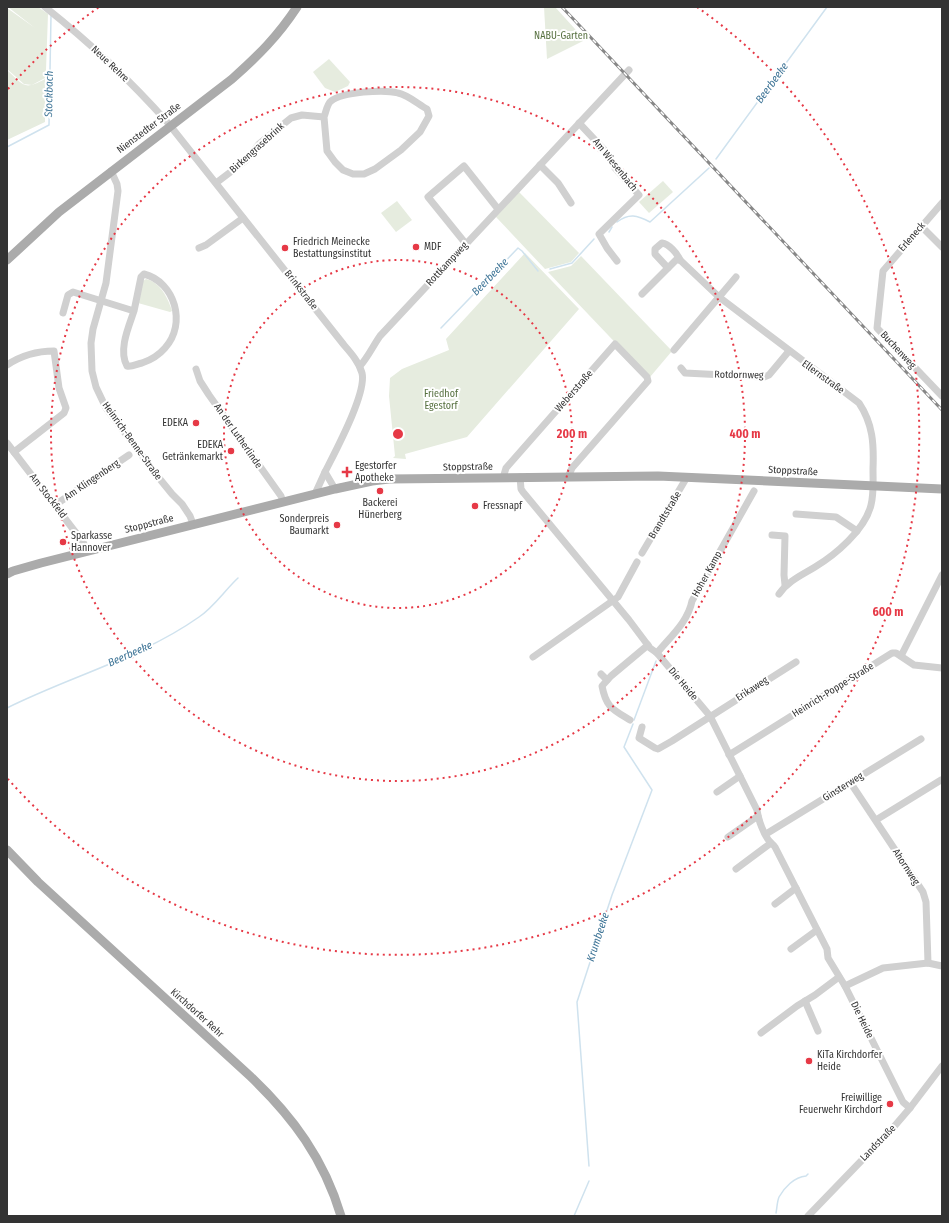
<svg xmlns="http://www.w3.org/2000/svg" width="949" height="1223" viewBox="0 0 949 1223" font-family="'Fira Sans Condensed',sans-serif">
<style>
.green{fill:#e6ecdf}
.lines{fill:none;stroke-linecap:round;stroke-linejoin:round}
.stream{stroke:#cfe2ee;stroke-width:1.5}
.minor{stroke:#d0d0d0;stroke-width:7}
.major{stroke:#ababab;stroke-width:9}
.rail-casing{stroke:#888;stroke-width:3}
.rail{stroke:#fff;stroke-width:1.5;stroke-dasharray:4.5;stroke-linecap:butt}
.ring{fill:none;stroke:#e63946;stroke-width:2;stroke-dasharray:2 4}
.poi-dot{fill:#e63946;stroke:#fff;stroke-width:1.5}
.labels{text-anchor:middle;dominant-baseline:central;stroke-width:4;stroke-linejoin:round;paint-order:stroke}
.park-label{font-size:10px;fill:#56703f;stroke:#fff}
.street-label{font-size:10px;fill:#333;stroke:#fff}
.poi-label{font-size:10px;fill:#333;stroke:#fff;text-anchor:start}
.water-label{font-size:11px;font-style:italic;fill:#3f7597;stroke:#fff}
.centre{fill:#e63946;stroke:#fff;stroke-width:2}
.ring-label{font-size:12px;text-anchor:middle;font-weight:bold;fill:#e63946;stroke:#fff;stroke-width:4;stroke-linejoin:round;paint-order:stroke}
</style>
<rect width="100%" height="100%" fill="#fff"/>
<g class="green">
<polygon points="8,7 38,7 48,14 46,70 45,78 32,85 24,84 7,69 7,8 35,28 35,43 35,28"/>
<polygon points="544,7 555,7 585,40 547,59"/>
<polygon points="329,59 350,82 348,86 335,92 325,88 313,72"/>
<path d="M7,70C24,85 23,91 45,79V122L7,140Z"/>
<polygon points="663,181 673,192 649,213 639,202"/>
<polygon points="519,192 579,253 571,262 545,269 496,217 496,215"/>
<polygon points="397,201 412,220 396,232 381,213"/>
<polygon points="525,253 579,309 467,437 405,454 406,459 393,458 395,456 389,396 390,378 402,369 449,350 446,339"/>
<polygon points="581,256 672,351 650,377 648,377 548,272 571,266"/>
<path d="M146,279C160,282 168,298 172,311L170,312L138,303L143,281Z"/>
</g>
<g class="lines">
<g class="stream">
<polyline points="7,147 49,125 51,16"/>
<polyline points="716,159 827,7"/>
<path d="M617,222C629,213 637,215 650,222L709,168"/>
<polyline points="609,232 612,227"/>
<polyline points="550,269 572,263 594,239"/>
<polyline points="441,328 518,248 522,251 538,271"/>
<path d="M7,708C71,676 141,658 199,617C214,607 225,590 238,578"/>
<polyline points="634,720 656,661"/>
<polyline points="589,1166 577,1002 612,895 652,790 624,747 633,724"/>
<path d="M776,1213C777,1208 777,1202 779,1197C784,1188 794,1177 806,1176L808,1174"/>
<polyline points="574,1216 589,1181"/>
</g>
<g class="minor">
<path d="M45,7C89,42 130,80 168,123L344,345C351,353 359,362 362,373C367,393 335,452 325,472L335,489"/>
<polyline points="579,123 609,155 615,168 639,195 599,234 607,248 617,261"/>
<polyline points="540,165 558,183 571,203"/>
<polyline points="111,171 117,184 118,191 106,283 93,329 91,343 92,371 96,387 106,408 159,478 172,494 182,504 190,516 193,524"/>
<path d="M216,183L245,161L259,144L291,118L302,115L324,117C326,112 327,104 331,101C342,92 384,89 398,93C408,95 418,104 427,109L429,116L420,132L401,150L375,169L364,174H353L343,170L335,162L327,151L324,117"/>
<polyline points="942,203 883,271 877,328 942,396"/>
<polyline points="922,227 942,247"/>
<polyline points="466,244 428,197 464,166 498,209"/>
<polyline points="199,248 206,245 243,218"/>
<path d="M668,268L655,254V249L662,243C669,244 677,253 680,260"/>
<path d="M642,294L676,260H680L719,297L859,403C873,424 874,444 873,469C873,482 874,493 871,505C865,530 835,555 815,567C802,575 788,581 779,594"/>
<path d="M63,313L68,295L73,292L134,311L141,277L144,274C175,282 187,324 165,348C159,355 151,360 142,363C137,364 132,367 127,366C118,350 129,326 134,311"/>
<polyline points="674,350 736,277"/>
<path d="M7,365C22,355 36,351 54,351L59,388L66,408L64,413L14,452"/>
<path d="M360,366C368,357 373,346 380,336L629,70"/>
<polyline points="681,368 685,373 764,377 769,375 789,351"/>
<polyline points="196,369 200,381 209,395 281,496 283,502"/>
<polyline points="7,443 83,542 87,551"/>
<path d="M520,477L521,489L523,492L629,620L650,648L657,653L710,716L757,810C758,819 764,836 771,843C772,844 774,845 775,847L827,949L828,958L845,986L903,1102L910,1108"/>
<polyline points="503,478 506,468 615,344 647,377 648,381 572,468 568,477"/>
<polyline points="315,494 325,472"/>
<polyline points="55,505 129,455"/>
<polyline points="796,514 836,517 857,531"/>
<polyline points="772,535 785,536 784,575 785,585"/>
<polyline points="642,553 687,477"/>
<path d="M657,653C670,637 688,622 692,601L754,491"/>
<polyline points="901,656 942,575"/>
<polyline points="533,657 618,597 637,562"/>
<polyline points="601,674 607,680"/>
<path d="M630,720C612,709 606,707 602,686L611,676L648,645"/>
<polyline points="642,727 639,738 655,748 658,749 672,741 796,662"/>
<polyline points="729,755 892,653 896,653 914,665 942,668"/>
<polyline points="850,782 923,892 926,902 928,963"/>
<polyline points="717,792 740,776"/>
<polyline points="876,820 941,780"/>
<polyline points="766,834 921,739"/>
<polyline points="728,837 758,816"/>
<polyline points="736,869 771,843"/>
<polyline points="775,904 796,888"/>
<polyline points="791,949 817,930"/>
<polyline points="845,986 883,968 928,963 942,966"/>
<polyline points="805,1001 818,1031"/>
<polyline points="761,1033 797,1006 815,995 839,977"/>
<polyline points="808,1216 892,1129 910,1108 942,1066"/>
</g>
<g class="major">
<path d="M7,260L59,212L232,79C258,56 278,36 297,7"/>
<polyline points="7,574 13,571 41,563 335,489 372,481 389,479 658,476 942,489"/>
<path d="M7,850L38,882L250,1076C293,1117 324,1159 341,1216"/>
</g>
<g class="rail-casing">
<polyline id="rail" points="562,7 942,410"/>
</g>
<use href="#rail" class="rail"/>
</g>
<g class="ring">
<circle cx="398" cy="434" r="174"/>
<circle cx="398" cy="434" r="347"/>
<path d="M8 89A521 521 0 0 1 99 7M697 7A521 521 0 1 1 8 779"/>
</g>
<g class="poi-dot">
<circle cx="416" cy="247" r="4"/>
<circle cx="285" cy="248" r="4"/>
<circle cx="196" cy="423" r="4"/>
<circle cx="231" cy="451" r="4"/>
<path d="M345 466h4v4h4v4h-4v4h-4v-4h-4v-4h4z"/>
<circle cx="380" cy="491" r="4"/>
<circle cx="475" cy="506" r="4"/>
<circle cx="337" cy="525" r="4"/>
<circle cx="63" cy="542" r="4"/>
<circle cx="809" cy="1061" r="4"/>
<circle cx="890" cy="1104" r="4"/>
</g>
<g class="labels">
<g class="park-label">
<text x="561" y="36">NABU-Garten</text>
<text x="441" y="394">Friedhof<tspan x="441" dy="12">Egestorf</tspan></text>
</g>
<g class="street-label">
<text transform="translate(110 64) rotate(43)">Neue Rehre</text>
<text transform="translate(149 128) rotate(-37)">Nienstedter Straße</text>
<text transform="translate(257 148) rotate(-42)">Birkengrasebrink</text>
<text transform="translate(615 165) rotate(51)">Am Wiesenbach</text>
<text transform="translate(912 237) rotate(-49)">Erleneck</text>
<text transform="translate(447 264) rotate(-47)">Rottkampweg</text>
<text transform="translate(301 290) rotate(52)">Brinkstraße</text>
<text transform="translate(898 350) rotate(47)">Buchenweg</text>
<text transform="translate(739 375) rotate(1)">Rotdornweg</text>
<text transform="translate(823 377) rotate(36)">Ellernstraße</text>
<text transform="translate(574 391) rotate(-49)">Weberstraße</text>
<text transform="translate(238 436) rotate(55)">An der Lutherlinde</text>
<text transform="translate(132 441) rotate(54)">Heinrich-Benne-Straße</text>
<text transform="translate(468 467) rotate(-1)">Stoppstraße</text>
<text transform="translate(793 471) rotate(3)">Stoppstraße</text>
<text transform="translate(92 480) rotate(-34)">Am Klingenberg</text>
<text transform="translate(48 496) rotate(52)">Am Stockfeld</text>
<text transform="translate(665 515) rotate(-59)">Brandtstraße</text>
<text transform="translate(149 524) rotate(-14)">Stoppstraße</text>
<text transform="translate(707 574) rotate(-61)">Hoher Kamp</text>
<text transform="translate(683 684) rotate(50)">Die Heide</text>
<text transform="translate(752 689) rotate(-33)">Erikaweg</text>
<text transform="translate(833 690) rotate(-32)">Heinrich-Poppe-Straße</text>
<text transform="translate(843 787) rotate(-32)">Ginsterweg</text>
<text transform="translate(906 867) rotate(57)">Ahornweg</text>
<text transform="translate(197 1013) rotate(42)">Kirchdorfer Rehr</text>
<text transform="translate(862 1020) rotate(64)">Die Heide</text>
<text transform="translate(878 1143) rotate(-46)">Landstraße</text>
</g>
<g class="poi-label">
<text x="293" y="242">Friedrich Meinecke<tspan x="293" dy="12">Bestattungsinstitut</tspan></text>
<text x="424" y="247">MDF</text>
<text x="188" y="423" text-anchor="end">EDEKA</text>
<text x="223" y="445" text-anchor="end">EDEKA<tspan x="223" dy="12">Getränkemarkt</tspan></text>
<text x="355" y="466">Egestorfer<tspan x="355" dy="12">Apotheke</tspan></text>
<text x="380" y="503" text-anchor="middle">Backerei<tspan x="380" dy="12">Hünerberg</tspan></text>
<text x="483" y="506">Fressnapf</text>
<text x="329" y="519" text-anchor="end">Sonderpreis<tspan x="329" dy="12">Baumarkt</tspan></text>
<text x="71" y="536">Sparkasse<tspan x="71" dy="12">Hannover</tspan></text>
<text x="817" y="1055">KiTa Kirchdorfer<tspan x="817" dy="12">Heide</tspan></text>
<text x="882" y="1098" text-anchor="end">Freiwillige<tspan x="882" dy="12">Feuerwehr Kirchdorf</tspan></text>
</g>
<g class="water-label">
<text transform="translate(772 83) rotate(-54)">Beerbeeke</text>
<text transform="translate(49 94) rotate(-89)">Stockbach</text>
<text transform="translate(490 277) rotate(-46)">Beerbeeke</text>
<text transform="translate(130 654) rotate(-24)">Beerbeeke</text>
<text transform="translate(598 937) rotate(-72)">Krumbeeke</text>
</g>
</g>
<circle cx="398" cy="434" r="6" class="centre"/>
<g class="ring-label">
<text x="572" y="438">200 m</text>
<text x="745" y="438">400 m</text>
<text x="888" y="616">600 m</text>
</g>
<rect width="949" height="1223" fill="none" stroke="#333333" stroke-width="16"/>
</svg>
